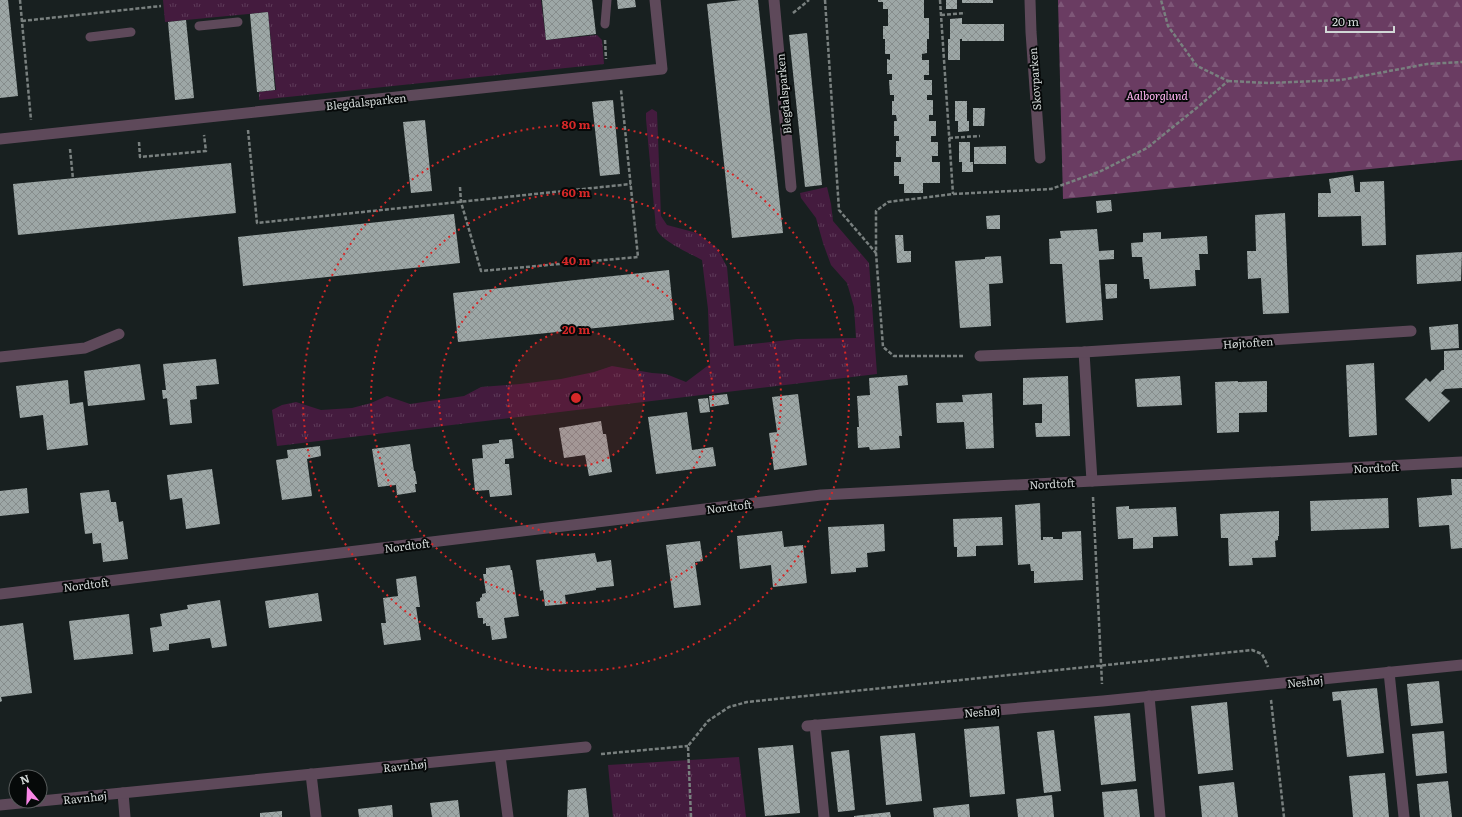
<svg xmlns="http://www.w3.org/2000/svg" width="1462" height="817" viewBox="0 0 1462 817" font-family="Literata,serif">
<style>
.grass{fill:url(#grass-tufts)}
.forest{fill:url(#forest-firs)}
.building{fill:url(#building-cross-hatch)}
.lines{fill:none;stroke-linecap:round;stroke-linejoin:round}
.path{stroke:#79807f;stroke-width:2.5;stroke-dasharray:4 2;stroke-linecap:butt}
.service{stroke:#5e495a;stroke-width:9}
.minor{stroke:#5e495a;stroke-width:11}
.ring{fill:none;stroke:#d62828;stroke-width:2;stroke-dasharray:2 4}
.labels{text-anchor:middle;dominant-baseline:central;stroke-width:4;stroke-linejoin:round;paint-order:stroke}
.street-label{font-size:11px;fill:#d1d7d6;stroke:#060909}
.park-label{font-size:11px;font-style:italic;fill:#feb3f0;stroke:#060909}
.centre{fill:#d62828;stroke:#060909;stroke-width:2}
.ring-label{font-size:12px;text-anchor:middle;font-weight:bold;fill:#d62828;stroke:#060909;stroke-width:4;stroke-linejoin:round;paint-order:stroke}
</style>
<defs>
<pattern id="grass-tufts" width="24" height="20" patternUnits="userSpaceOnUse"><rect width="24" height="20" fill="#441b3e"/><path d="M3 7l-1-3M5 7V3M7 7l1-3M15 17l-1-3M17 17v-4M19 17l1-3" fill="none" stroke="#5e3b59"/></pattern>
<pattern id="forest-firs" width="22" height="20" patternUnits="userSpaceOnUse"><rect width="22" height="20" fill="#6a3c62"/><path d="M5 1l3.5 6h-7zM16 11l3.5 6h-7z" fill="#7e5778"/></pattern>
<pattern id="building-cross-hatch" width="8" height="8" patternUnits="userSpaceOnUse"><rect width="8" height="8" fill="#9da7a6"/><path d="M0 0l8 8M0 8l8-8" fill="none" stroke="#868d8c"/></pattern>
</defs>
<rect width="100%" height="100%" fill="#182020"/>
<g class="grass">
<polygon points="163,0 541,0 546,40 597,35 602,40 604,64 259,100 259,92 276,90 268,12 165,22"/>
<path d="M652,109L657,112L661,216L667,225L697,233L717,248L727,267L734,346L797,339L856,338L854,307L847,283L831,265L823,243L816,218L801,198L800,193L827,187L831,204L833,221L869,263L877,374L277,446L272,410L282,405L296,402L321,410L352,408L371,403L387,396L410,404L464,396L481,387L520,384L561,379L594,372L612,366L652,373L666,374L686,382L710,364L708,309L702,260C690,253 660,241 656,228L646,119V113Z"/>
<polygon points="739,757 746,817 613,817 608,765"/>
</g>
<polygon class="forest" points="1058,0 1462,0 1462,160 1063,199"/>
<g class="building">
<polygon points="0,0 8,0 18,96 0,98"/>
<polygon points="542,0 592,0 596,34 546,40"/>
<polygon points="617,0 635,0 636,7 618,9"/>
<polygon points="742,0 758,0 783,233 732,238 707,4"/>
<polygon points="878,0 924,0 924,18 929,18 929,39 927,39 927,53 922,54 922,60 929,60 929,75 924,75 924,80 932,80 932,95 927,95 927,100 933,100 933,115 929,115 929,121 936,121 936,136 931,136 931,142 938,142 938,156 932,156 932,162 940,162 940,183 923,183 923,193 904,193 904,184 899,184 899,176 894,176 894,162 901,162 901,157 896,157 896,141 899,141 899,136 894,136 894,121 897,121 896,115 892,115 892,101 894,101 894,95 890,95 889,80 892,80 892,74 887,74 887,59 890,60 890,54 885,54 885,39 883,39 883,26 888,26 888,9 883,9 883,2 878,2"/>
<rect x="946" y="0" width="11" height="9"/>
<rect x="962" y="0" width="31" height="3"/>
<polygon points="268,12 275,90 257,92 250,14"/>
<polygon points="962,18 962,24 1004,24 1004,41 962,41 962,39 960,39 960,60 948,60 948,39 950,39 950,19"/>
<polygon points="186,20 194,98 175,100 168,22"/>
<polygon points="807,33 822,185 805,187 789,35"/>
<polygon points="613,100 620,174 600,176 592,102"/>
<polygon points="955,101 967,101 967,121 969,121 969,131 958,132 958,121 955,121"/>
<polygon points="973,108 985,108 984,126 973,126"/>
<polygon points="425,120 432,191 411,193 403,122"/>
<polygon points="959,142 970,142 970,162 973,162 973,172 962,172 962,162 959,162"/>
<polygon points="1006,146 1006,164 974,164 974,147"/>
<polygon points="231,163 236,213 18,235 13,184"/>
<polygon points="1353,175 1355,192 1360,192 1360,182 1384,181 1386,245 1362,246 1361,216 1318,217 1318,193 1331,193 1329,179"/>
<polygon points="1111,200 1112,211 1097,213 1096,201"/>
<polygon points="1285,213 1289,313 1263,314 1261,278 1248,279 1247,251 1256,251 1255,215"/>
<polygon points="454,214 460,263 243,286 238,237"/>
<polygon points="1000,215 1000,229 987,229 986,216"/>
<polygon points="1097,229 1099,251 1114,250 1114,259 1099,260 1103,320 1066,323 1062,264 1050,264 1049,239 1061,238 1060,231"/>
<polygon points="1161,232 1161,239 1207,236 1208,254 1199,254 1200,270 1195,270 1196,286 1150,289 1149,279 1144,279 1142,257 1132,257 1131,243 1143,242 1143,233"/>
<polygon points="895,235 903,235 904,251 911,251 911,262 897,263"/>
<polygon points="1462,252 1461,281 1417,284 1416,255"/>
<polygon points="1001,256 1003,283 989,284 991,326 960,328 955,261 985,259 985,257"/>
<polygon points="669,270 674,320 458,342 453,293"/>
<polygon points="1105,284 1117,284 1117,298 1106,299"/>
<polygon points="1458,324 1459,348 1431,350 1429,327"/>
<polygon points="1462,350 1462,388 1445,389 1441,393 1450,401 1429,422 1405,399 1426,378 1430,382 1442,370 1444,370 1444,351"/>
<polygon points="216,359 219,384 196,386 197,399 190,400 192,423 170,425 167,398 163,399 162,390 166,390 163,364"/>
<polygon points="1374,363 1377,435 1349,437 1346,365"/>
<polygon points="140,364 145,400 88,406 84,371"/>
<polygon points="907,375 908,385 898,386 902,436 899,436 900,448 870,450 869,447 858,448 857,427 859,427 857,396 870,395 869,378"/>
<polygon points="1068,376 1070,436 1036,437 1035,423 1042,423 1042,404 1023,405 1023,378"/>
<polygon points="1180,376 1182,405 1137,407 1135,379"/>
<polygon points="68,380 70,404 83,402 88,445 47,450 43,415 20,418 16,386"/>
<polygon points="1238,381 1238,382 1267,381 1267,412 1239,413 1239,432 1217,433 1215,382"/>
<polygon points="992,393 994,448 966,449 964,422 937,423 936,403 963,402 962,395"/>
<polygon points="727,394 729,404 710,407 709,396"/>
<polygon points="798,394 807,465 774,470 769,433 777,432 772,397"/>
<polygon points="708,398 710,412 700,413 698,399"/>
<polygon points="687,412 692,450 713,447 716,466 656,474 648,417"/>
<polygon points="601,421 603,434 606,434 612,472 589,476 585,455 564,458 559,428"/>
<polygon points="512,439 514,458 505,459 505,464 509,464 512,495 490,497 489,490 475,491 472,459 483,458 482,445 499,443 499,440"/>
<polygon points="410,444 414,471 415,471 417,484 415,484 416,492 397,495 396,485 378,487 372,449"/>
<polygon points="320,446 321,456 307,459 312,496 282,500 276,460 288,458 287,450"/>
<polygon points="212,469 220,524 186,529 182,498 170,500 167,475"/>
<polygon points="1451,479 1462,479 1462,548 1451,549 1449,525 1419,527 1417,498 1452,495"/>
<polygon points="27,488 29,513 0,516 0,491"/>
<polygon points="109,490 111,502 116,502 119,522 123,521 128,559 103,562 101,543 93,544 92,533 85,534 80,493"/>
<polygon points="1388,498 1389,528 1311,531 1310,501"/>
<polygon points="1040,503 1041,540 1043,540 1043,537 1053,537 1053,539 1062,539 1062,532 1081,531 1083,580 1034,583 1034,571 1031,571 1030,564 1018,565 1015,505"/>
<polygon points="1129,506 1129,509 1176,507 1178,536 1153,537 1153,548 1133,549 1133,538 1118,539 1116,507"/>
<polygon points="1279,511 1279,536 1278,536 1278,540 1275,541 1276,557 1252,558 1253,565 1229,566 1228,538 1221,538 1220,514"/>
<polygon points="1002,517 1003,545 976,546 976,556 957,557 957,547 954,547 953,519"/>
<polygon points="884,524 885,551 867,553 868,567 856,568 856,572 831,574 828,527"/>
<polygon points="782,531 784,547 803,545 807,583 773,587 771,565 740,569 737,536"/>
<polygon points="700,541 703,561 695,562 701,605 674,608 666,545"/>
<polygon points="595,553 597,562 611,560 614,586 596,588 596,590 565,595 566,604 545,606 543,590 540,591 536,560"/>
<polygon points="510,565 511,570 512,570 519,616 504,618 507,638 492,640 490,626 486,626 486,623 483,624 483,618 478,618 476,602 480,601 480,598 482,597 482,594 486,593 483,574 486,574 486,568"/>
<polygon points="416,576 420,607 416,607 421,640 384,645 381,623 386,623 383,598 398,596 396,579"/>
<polygon points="318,593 322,621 269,628 265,601"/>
<polygon points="220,600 227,646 212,648 210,638 169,644 169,650 153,652 150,628 162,626 160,614 188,609 187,605"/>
<polygon points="129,614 133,654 74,660 69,621"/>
<polygon points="23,623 32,693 1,697 2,701 0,702 0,626"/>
<polygon points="1439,681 1443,723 1411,726 1407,684"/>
<polygon points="1377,688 1384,753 1347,757 1341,700 1333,701 1332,692"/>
<polygon points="1227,702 1233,770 1198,774 1191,706"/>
<polygon points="1130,713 1136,781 1101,785 1094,716"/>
<polygon points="999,726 1005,794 970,797 964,729"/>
<polygon points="1054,730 1061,791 1044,793 1037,732"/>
<polygon points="1444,731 1447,773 1416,776 1412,734"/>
<polygon points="915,733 922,801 886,805 880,736"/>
<polygon points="793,745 800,813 765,816 758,748"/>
<polygon points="849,750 855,810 838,812 831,752"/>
<polygon points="1385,773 1389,817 1353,817 1349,776"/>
<polygon points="1448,781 1452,817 1420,817 1417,784"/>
<polygon points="1234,782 1238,817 1202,817 1199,786"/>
<polygon points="586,788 589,817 567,817 568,790"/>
<polygon points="1137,789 1140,817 1104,817 1102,792"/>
<polygon points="1052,795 1054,817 1018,817 1016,799"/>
<polygon points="458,800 460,817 432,817 430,803"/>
<polygon points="969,804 970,817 934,817 933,808"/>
<polygon points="392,805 393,817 359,817 358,809"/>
<polygon points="282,811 282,817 260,817 260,813"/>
<polygon points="890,812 891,817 854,817 854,816"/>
</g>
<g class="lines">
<g class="path">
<polyline points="20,0 31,120"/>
<polyline points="825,0 839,210 876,253"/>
<polyline points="940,0 953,194"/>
<polyline points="793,13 809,0"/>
<polyline points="941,15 965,13"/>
<polyline points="22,21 161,6"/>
<polyline points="605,40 606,59"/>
<polyline points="1228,81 1268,83 1341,80 1427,64 1462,62"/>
<polyline points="248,130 257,223 631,184"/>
<polyline points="949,138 980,136"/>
<polyline points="139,142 140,157 206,151 204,135"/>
<polyline points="70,149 73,179"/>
<polyline points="460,187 461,202 481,271 638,257 621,90"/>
<polyline points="963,356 894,356 883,347 876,253 876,211 888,202 953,194 1051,189 1101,171 1147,148 1199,106 1228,81 1197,66 1168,26 1161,0"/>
<polyline points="1093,497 1102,684"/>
<polyline points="1271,700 1284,817"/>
<polyline points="601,754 688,746"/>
<polyline points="691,817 688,746 708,721 729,707 747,702 1252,650 1262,654 1267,664 1268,667"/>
</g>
<g class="service">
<polyline points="605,24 607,0"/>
<polyline points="199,26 238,22"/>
<polyline points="90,37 131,32"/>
</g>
<g class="minor">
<polyline points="774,0 791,187"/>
<polyline points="1030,0 1031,32 1040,158"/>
<polyline points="0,139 662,69 655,0"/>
<polyline points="1084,352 1092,481"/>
<polyline points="980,356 1084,352 1411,331"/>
<polyline points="0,357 85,348 119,334"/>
<polyline points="0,594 821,495 1462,462"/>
<polyline points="1389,672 1404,817"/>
<polyline points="1149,696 1160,817"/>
<polyline points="815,725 824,817"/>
<polyline points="807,726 1103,701 1462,665"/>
<polyline points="500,756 508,817"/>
<polyline points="311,774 316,817"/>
<polyline points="123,793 125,817"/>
<polyline points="0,805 586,747"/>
</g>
</g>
<circle cx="576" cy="398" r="68" fill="#d62828" fill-opacity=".12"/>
<g class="ring">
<circle cx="576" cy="398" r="68"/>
<circle cx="576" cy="398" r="137"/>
<circle cx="576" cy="398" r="205"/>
<circle cx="576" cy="398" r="273"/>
</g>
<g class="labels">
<g class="street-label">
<text transform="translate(1034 79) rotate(-94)">Skovparken</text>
<text transform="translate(783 94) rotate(-95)">Blegdalsparken</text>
<text transform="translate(366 101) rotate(-6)">Blegdalsparken</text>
<text transform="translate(1248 342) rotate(-4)">Højtoften</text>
<text transform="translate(1376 467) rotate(-3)">Nordtoft</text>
<text transform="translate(1052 483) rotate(-3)">Nordtoft</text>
<text transform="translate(729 506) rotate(-7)">Nordtoft</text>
<text transform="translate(407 545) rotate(-7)">Nordtoft</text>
<text transform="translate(86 584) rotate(-7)">Nordtoft</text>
<text transform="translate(1305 681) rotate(-6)">Neshøj</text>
<text transform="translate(982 711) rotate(-5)">Neshøj</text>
<text transform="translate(405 765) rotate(-6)">Ravnhøj</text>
<text transform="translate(85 797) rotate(-6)">Ravnhøj</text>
</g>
<g class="park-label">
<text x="1157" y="95">Aalborglund</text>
</g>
</g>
<circle cx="576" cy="398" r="6" class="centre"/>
<g class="ring-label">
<text x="576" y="129">80 m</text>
<text x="576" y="197">60 m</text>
<text x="576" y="265">40 m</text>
<text x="576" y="334">20 m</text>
</g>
<g transform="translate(28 789) rotate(341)"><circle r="19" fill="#060909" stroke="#575b5b"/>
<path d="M0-3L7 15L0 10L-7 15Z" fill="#fa87e7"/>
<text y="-6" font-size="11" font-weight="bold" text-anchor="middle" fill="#d1d7d6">N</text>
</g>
<path d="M1326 26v6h68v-6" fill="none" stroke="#d1d7d6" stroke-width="2"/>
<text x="1332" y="26" font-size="12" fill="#d1d7d6" stroke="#060909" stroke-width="3" paint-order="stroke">20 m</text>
</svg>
